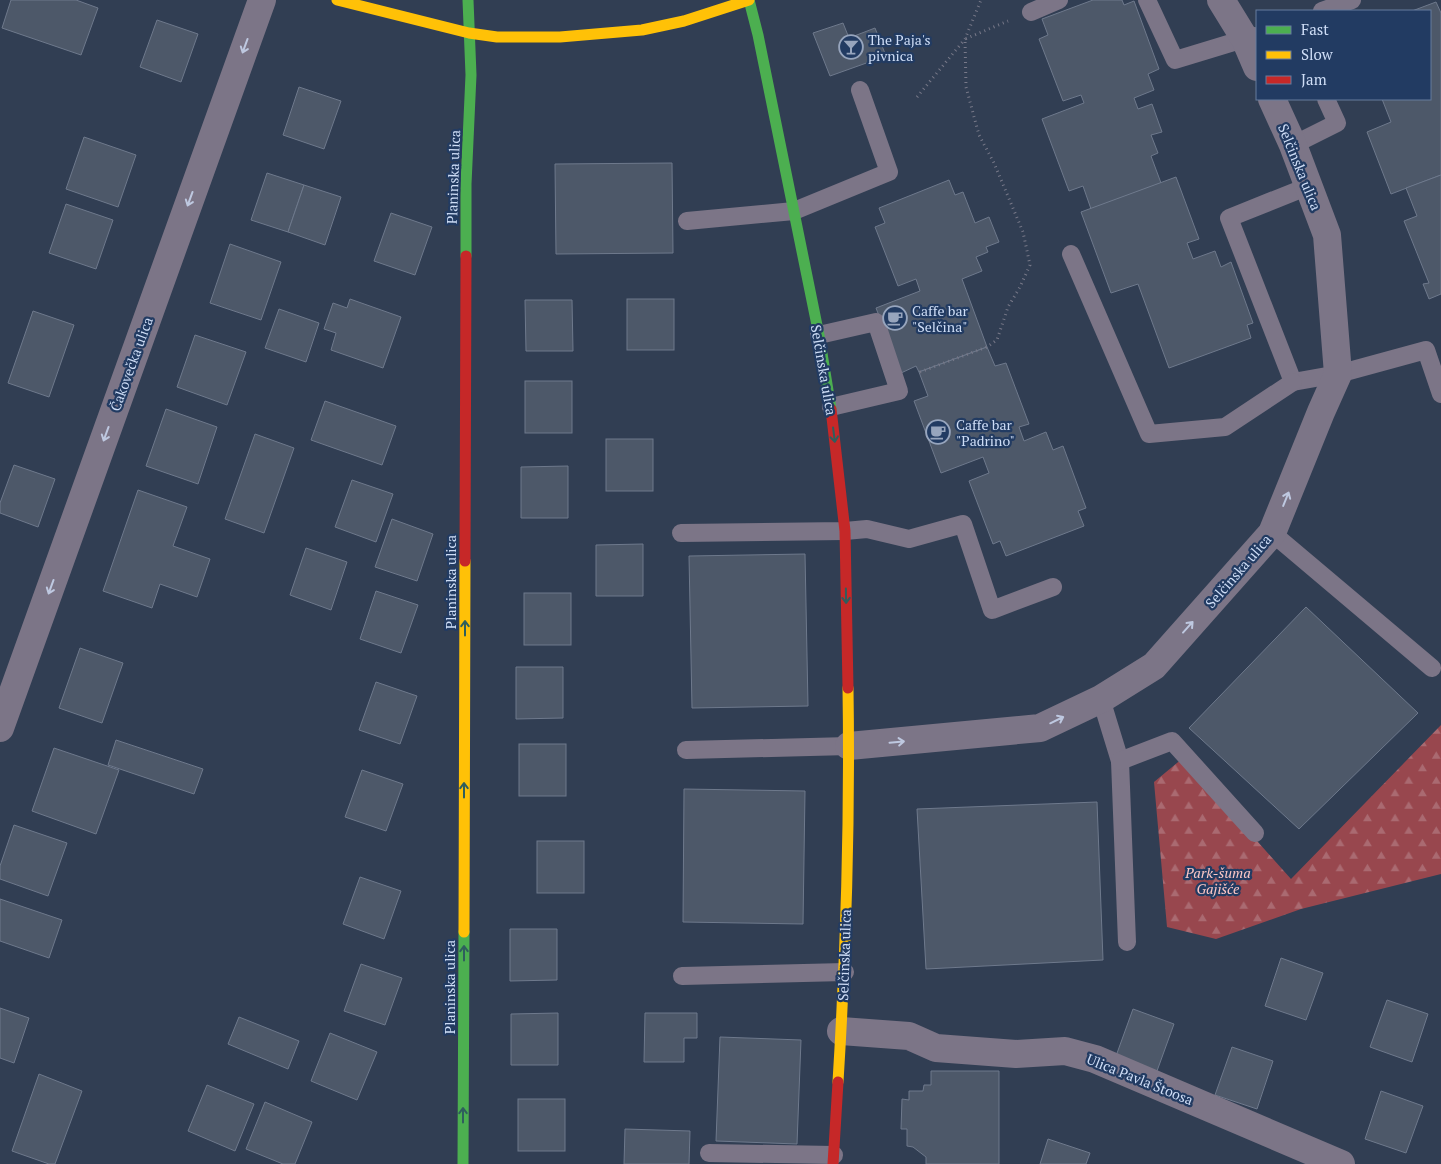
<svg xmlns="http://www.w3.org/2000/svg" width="1441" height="1164" viewBox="0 0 1441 1164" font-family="'PT Serif',serif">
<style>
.forest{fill:url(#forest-firs)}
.building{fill:#4d5869;stroke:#6e798c}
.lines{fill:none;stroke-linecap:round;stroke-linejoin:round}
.path{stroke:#787989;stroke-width:3;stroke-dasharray:1 4;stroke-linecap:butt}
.lane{stroke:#7c7587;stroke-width:18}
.street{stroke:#7c7587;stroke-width:28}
.fast{stroke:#4caf50;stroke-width:11}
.slow{stroke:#ffc107;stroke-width:11}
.jam{stroke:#c62828;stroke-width:11}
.oneway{stroke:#bec8e0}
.oneway2{stroke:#2f5e5d}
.labels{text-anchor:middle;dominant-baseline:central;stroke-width:4.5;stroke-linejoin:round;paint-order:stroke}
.poi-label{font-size:14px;fill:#ceddf6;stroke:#223b62;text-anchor:start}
.street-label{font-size:14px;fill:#ceddf6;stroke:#223b62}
.park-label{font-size:14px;font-style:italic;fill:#fec8c6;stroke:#223b62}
</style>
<defs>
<pattern id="forest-firs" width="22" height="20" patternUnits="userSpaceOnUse" patternTransform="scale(1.25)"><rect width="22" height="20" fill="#98474e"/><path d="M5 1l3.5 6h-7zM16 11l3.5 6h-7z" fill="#aa6a71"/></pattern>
</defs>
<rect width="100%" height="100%" fill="#313e53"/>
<polygon class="forest" points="1441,725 1441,874 1301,909 1216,939 1167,927 1154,782 1183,758 1291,879"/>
<g class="building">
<polygon points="11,0 76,0 98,8 81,55 2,28"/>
<polygon points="1093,0 1122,0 1124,5 1134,1 1159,69 1148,74 1154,90 1134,98 1138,109 1152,104 1162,132 1151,135 1158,153 1151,156 1161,183 1091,209 1083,186 1069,191 1042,119 1084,103 1081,95 1063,101 1039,39 1048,35 1042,19"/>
<polygon points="1436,2 1441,13 1441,175 1391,194 1367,132 1391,122 1382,99 1430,99 1430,11 1412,11"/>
<polygon points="157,20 198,34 181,82 140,67"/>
<polygon points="843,23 849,38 875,28 886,56 830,76 813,33"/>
<polygon points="299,87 341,101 324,149 283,135"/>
<polygon points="84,137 136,155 118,207 66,189"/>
<polygon points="672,163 673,253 556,254 555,164"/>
<polygon points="267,173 304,185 288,232 251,220"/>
<polygon points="1441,175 1441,294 1429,299 1423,284 1429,283 1404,221 1417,216 1406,188"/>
<polygon points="1176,177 1199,239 1187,243 1193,259 1215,251 1221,267 1231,262 1253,323 1247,325 1251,338 1169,368 1138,284 1111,293 1081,212"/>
<polygon points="949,180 955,195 963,192 975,223 989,217 999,242 986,247 988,252 976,257 982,271 962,279 987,347 919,372 916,366 901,373 876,308 920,291 916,279 898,286 875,227 885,223 879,208"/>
<polygon points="304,185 341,197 325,245 288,232"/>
<polygon points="66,204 113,220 96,269 49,253"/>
<polygon points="391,213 432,227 415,275 374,261"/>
<polygon points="230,244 281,262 261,320 210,303"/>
<polygon points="350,299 401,317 383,368 331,350 336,333 324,329 333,303 347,308"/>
<rect x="627" y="299" width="47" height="51"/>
<polygon points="525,300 572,300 573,351 526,351"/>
<polygon points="279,309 319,323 306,362 265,348"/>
<polygon points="33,311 74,325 49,397 8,383"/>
<polygon points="195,335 246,352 227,405 177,387"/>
<polygon points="987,347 995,366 1006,363 1029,424 1019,427 1024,441 1046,432 1053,450 1063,446 1086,508 1078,511 1084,526 1006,556 1000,541 993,544 969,481 989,473 983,457 941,473 914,401 928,396 919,372"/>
<rect x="525" y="381" width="47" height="52"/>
<polygon points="325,401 396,426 382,465 311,440"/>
<polygon points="166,409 217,427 198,484 146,466"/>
<polygon points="255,434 294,448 264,533 225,519"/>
<rect x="606" y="439" width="47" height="52"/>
<polygon points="14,465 55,479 38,527 0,513 0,503"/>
<polygon points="568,466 568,518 521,518 521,467"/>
<polygon points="352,480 393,494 376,542 335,527"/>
<polygon points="138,490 187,507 173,546 210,559 197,597 160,584 152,608 103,591"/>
<polygon points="392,519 433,534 417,581 375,567"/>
<polygon points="643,544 643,596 596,596 596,545"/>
<polygon points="306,548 347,562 331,610 290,595"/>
<polygon points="805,554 808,706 692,708 689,556"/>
<polygon points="376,591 418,605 401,653 360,639"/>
<rect x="524" y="593" width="47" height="52"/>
<polygon points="1306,607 1418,713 1299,829 1189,728"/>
<polygon points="80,648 123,663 102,723 59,708"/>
<polygon points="516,667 563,667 563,718 516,719"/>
<polygon points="376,682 417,696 400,744 359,730"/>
<polygon points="116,740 203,769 194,794 108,765"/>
<rect x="519" y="744" width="47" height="52"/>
<polygon points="54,748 119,770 96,834 32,811"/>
<polygon points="362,770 403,784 386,831 345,817"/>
<polygon points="684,789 805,791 803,924 683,922"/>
<polygon points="1097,802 1103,960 926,969 917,809"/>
<polygon points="14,825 67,843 48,896 0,879 0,866"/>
<rect x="537" y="841" width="47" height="52"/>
<polygon points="360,877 401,891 384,939 343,924"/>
<polygon points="0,899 62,920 49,958 0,941"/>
<polygon points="510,929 557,929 557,980 510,981"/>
<polygon points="1281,958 1323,973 1306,1020 1265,1006"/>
<polygon points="361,964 402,978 385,1025 344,1011"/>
<polygon points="1387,1000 1428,1014 1412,1062 1370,1047"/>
<polygon points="0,1008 29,1018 14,1063 0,1058"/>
<polygon points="1133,1009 1174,1024 1157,1071 1116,1056"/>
<polygon points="558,1013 558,1065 511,1065 511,1014"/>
<polygon points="645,1013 697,1013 697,1038 684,1038 684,1062 644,1062"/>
<polygon points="239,1017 299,1041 288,1069 228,1044"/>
<polygon points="330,1033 377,1052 357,1100 311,1081"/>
<polygon points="720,1037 801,1040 797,1144 716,1141"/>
<polygon points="1232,1047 1273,1061 1257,1109 1215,1095"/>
<polygon points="931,1071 999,1071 999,1164 926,1164 926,1157 913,1147 907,1146 907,1129 901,1129 902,1099 909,1100 909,1091 923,1091 924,1085 931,1085"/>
<polygon points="39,1074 82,1091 55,1164 49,1164 12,1151"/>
<polygon points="207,1085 254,1104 235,1151 188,1131"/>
<polygon points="1381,1091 1423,1106 1406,1153 1365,1139"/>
<rect x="518" y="1099" width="47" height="52"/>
<polygon points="265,1102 312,1122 295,1164 283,1164 246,1149"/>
<polygon points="625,1129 690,1131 689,1164 624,1164"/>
<polygon points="1048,1139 1090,1153 1086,1164 1040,1164"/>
</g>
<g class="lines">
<g class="path">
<polyline points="917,97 965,39 981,0"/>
<polyline points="920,372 987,347 997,340 1008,307 1020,287 1030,265 1023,232 994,163 979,135 966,87 965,39 1008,21"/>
</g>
<g class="lane">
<polyline points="1147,0 1175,60 1254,36"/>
<polyline points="1322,11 1352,0"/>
<polyline points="1031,12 1059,0"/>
<polyline points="1293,145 1337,123 1326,99"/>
<polyline points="1309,186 1229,218 1293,382 1338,374 1426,350 1441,394"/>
<polyline points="687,221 794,211 889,172 860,90"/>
<polyline points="1071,254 1149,434 1225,427 1293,382"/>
<polyline points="819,335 876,322 899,391 831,407"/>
<polyline points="681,533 845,531 867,529 909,539 963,524 992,610 1053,587"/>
<polyline points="1272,533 1432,668"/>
<polyline points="1101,699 1120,761 1127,942"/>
<polyline points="686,750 849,746"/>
<polyline points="1120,761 1172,741 1255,833"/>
<polyline points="682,976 845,972"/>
<polyline points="709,1153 834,1155"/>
</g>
<g class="street">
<polyline points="1221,0 1245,39 1257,67"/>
<polyline points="0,728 262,0"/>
<polyline points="849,746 1040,728 1101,699 1154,666 1272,533 1321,412 1338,374 1327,235 1293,145 1272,99"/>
<polyline points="841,1031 909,1036 936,1048 1016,1054 1065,1051 1095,1059 1341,1164"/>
</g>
<g class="fast">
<polyline points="749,0 758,35 819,335 831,409"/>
<polyline points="466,256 466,184 471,75 468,0"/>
<polyline points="463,1164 464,932"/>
</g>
<g class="slow">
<polyline points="337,0 469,33 497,37 560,37 642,30 684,21 749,0"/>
<polyline points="464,932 465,561"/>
<path d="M838,1082C846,951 850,819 848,688"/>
</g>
<g class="jam">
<polyline points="831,409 845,531 848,688"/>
<polyline points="465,561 466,256"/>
<polyline points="833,1164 838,1082"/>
</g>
</g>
<defs><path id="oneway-shaft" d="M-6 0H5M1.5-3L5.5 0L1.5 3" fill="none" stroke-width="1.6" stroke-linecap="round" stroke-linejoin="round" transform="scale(1.25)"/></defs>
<g class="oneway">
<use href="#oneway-shaft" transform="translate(245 46) rotate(110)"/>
<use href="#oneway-shaft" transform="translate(190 199) rotate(110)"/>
<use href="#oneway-shaft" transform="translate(106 434) rotate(110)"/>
<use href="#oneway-shaft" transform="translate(1286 499) rotate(-68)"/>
<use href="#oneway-shaft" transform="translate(51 587) rotate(110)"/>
<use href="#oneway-shaft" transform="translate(1188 627) rotate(-48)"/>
<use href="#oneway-shaft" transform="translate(1057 720) rotate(-26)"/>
<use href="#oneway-shaft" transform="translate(897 742) rotate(-5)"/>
</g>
<g class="oneway2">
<use href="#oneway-shaft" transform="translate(834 435) rotate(83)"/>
<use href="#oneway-shaft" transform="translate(846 596) rotate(89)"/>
<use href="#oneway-shaft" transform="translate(465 628) rotate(-90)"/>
<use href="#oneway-shaft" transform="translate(464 790) rotate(-90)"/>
<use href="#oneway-shaft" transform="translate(464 953) rotate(-90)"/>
<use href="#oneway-shaft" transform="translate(463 1115) rotate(-90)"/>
</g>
<defs>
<g id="bar-ring" transform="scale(1.25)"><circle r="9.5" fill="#223b62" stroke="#97a5bd" stroke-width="1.5"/><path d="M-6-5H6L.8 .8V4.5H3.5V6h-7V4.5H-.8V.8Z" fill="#97a5bd"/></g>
<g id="cafe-ring" transform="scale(1.25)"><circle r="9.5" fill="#223b62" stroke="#97a5bd" stroke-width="1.5"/><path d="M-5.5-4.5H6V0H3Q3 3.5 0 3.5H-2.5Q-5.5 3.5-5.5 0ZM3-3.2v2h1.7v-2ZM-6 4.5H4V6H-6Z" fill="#97a5bd"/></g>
</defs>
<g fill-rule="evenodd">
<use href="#bar-ring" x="851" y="47"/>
<use href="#cafe-ring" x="895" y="318"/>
<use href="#cafe-ring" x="938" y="432"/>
</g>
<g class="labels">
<g class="poi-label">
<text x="868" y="39">The Paja's<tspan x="868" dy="16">pivnica</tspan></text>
<text x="912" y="310">Caffe bar<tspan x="912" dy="16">"Selčina"</tspan></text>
<text x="956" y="424">Caffe bar<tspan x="956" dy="16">"Padrino"</tspan></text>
</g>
<g class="street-label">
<text transform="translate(1300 167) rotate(68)">Selčinska ulica</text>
<text transform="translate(453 177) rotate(-88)">Planinska ulica</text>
<text transform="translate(131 364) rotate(-70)">Čakovečka ulica</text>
<text transform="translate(824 370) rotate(80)">Selčinska ulica</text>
<text transform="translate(1238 571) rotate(-49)">Selčinska ulica</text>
<text transform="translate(450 582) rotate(-90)">Planinska ulica</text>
<text transform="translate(844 955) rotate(-88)">Selčinska ulica</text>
<text transform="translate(449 987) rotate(-90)">Planinska ulica</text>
<text transform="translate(1140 1079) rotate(22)">Ulica Pavla Štoosa</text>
</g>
<g class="park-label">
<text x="1218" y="872">Park-šuma<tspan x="1218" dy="16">Gajišće</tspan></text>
</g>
</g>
<rect x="1256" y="10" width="175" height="90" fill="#223b62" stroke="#677c9d"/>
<rect x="1266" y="26" width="25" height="8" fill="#4caf50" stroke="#677c9d"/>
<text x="1301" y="35" font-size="15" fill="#ceddf6">Fast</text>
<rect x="1266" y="51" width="25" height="8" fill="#ffc107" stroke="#677c9d"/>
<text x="1301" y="60" font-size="15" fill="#ceddf6">Slow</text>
<rect x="1266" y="76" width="25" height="8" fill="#c62828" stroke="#677c9d"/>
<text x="1301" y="85" font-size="15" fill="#ceddf6">Jam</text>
</svg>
